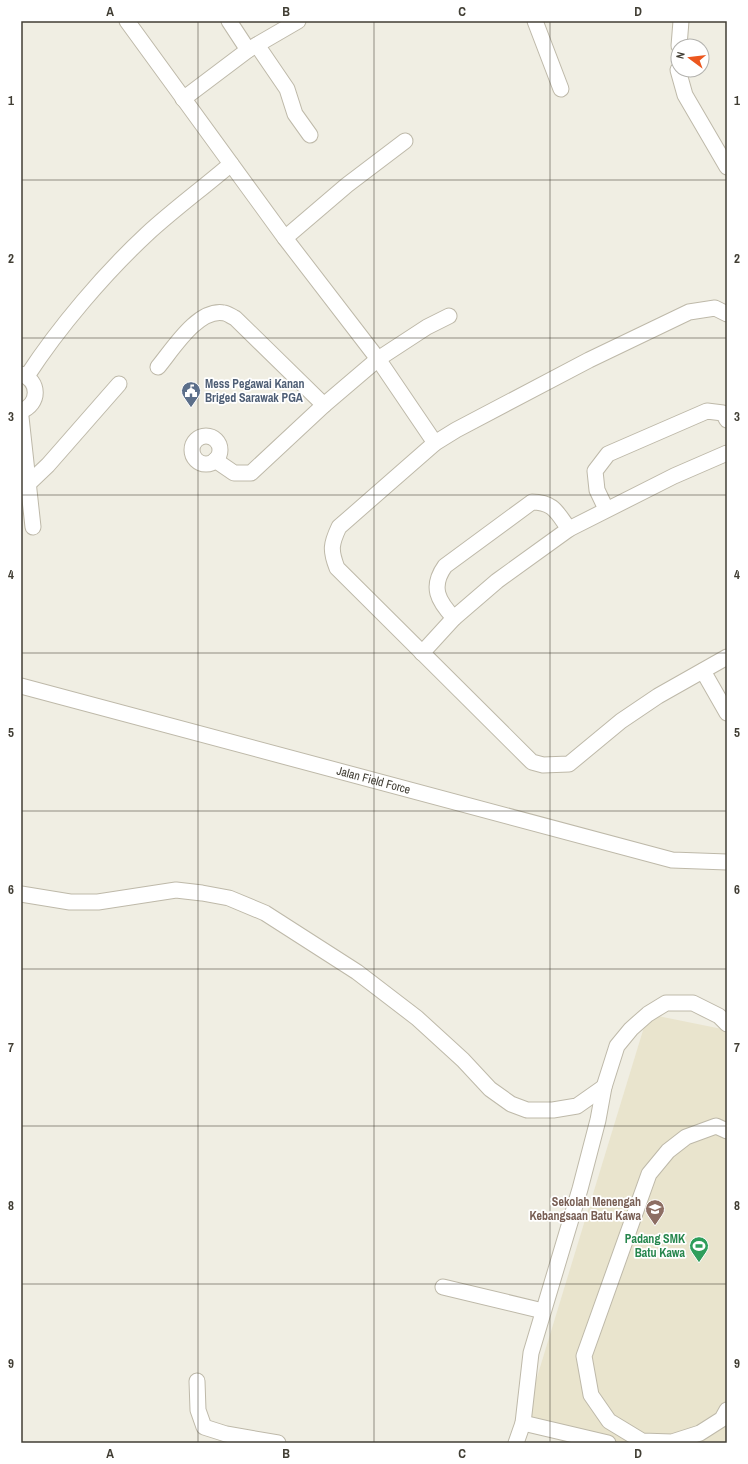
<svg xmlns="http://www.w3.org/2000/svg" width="748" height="1464" viewBox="0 0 748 1464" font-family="'Archivo Narrow',sans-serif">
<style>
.education{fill:#e9e4cd}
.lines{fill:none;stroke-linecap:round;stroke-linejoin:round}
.minor-casing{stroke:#beb9a9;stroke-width:17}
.minor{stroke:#fff;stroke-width:15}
.grid{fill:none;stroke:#413e34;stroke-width:1;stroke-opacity:0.55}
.labels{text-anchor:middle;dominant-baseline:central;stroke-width:3.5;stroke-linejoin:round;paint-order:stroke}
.service-label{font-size:12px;font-weight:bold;fill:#4e5e75;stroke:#fff;text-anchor:start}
.street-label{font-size:12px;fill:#413e34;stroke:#fff}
.education-label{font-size:12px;font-weight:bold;fill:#785e54;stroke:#fff;text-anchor:end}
.leisure-label{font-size:12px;font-weight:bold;fill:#27864d;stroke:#fff;text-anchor:end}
.neatline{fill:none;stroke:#413e34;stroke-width:1.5}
.grid-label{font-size:13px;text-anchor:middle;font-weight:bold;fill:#413e34}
</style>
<rect width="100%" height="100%" fill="#f0eee3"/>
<polygon class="education" points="648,1014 727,1030 727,1443 609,1443 523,1423"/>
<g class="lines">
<g class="minor-casing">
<g id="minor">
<polyline points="127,21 285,238 378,359 435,443"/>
<polyline points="229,21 248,50"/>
<polyline points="535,21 561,89"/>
<polyline points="257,45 287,89 295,114 310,135"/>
<polyline points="679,46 681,21"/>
<polyline points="678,70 685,95 727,167"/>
<polyline points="183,99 248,50 298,21"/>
<polyline points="285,238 347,185 405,141"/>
<path d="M727,314L715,308L689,312L589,360L456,430L435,443L339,527C331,544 330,550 337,568L532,762L543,765L569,764L621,721L658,696L727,657"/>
<path d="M158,367C173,349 198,308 224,313C227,313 232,317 235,318L324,405"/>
<path d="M21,374C40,381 40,404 21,411"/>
<path d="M27,376C59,327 104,274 147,234C173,210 203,188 231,164"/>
<polyline points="21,417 33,527"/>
<circle cx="206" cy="450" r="14"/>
<polyline points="215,460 234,473 251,473 324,405 378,359 427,327 449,316"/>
<polyline points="27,485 48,465 119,384"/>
<polyline points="606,509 597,490 595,471 608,454 707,411 723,413 727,420"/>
<path d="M454,618C438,601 430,587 445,566L532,502C554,502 557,513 569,529"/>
<polyline points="422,653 454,618 497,581 569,529 674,476 727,453"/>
<polyline points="703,671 727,713"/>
<path id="s1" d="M21,686L672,860L727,862"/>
<polyline points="21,894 70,902 98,902 176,890 202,893 229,898 265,913 357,972 417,1018 463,1060 490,1089 511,1104 527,1110 553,1110 577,1106 604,1087"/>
<polyline points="727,1131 716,1126 686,1137 668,1151 649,1174 584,1356 591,1395 609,1421 642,1441 672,1442 700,1433 722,1419 727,1410"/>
<polyline points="443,1287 543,1311"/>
<polyline points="197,1381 198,1410 204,1427 226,1434 278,1443"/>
<polyline points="523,1423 608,1443"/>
<polyline points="516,1443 523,1423 531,1353 580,1189 598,1120 604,1087 617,1046 631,1029 648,1014 666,1003 693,1003 719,1016 727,1024"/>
</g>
</g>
<use href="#minor" class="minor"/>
</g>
<path class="grid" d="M198,21V1443M374,21V1443M550,21V1443M21,180H727M21,338H727M21,495H727M21,653H727M21,811H727M21,969H727M21,1126H727M21,1284H727"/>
<defs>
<g id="civic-pin" transform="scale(1)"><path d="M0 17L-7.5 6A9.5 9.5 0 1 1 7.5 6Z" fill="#5c6f8a" stroke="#fff"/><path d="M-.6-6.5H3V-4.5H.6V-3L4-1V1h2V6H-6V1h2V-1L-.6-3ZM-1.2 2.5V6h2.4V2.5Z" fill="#fff"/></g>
<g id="school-pin" transform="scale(1)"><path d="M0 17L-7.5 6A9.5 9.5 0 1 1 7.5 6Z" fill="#8d6e63" stroke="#fff"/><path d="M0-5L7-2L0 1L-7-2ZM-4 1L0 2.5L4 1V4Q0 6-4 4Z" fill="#fff"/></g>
<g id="stadium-pin" transform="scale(1)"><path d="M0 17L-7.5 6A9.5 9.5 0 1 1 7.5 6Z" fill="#2e9e5b" stroke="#fff"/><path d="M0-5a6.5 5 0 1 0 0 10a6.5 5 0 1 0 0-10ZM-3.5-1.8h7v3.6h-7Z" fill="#fff"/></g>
</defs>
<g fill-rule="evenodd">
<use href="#civic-pin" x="191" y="391"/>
<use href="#school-pin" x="655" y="1209"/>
<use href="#stadium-pin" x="699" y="1246"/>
</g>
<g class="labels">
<g class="service-label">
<text x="205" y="384">Mess Pegawai Kanan<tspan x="205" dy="14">Briged Sarawak PGA</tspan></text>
</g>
<g class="street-label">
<text stroke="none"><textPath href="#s1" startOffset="365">Jalan Field Force</textPath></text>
</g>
<g class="education-label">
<text x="641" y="1202">Sekolah Menengah<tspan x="641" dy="14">Kebangsaan Batu Kawa</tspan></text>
</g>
<g class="leisure-label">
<text x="685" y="1239">Padang SMK<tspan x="685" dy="14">Batu Kawa</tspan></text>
</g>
</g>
<rect width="748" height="1464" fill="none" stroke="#ffffff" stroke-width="44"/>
<g transform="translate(690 58) rotate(285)"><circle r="19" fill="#ffffff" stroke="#b3b2ae"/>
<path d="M0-3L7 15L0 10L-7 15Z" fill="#ec571e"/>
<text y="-6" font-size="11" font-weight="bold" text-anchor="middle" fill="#413e34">N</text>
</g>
<rect x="22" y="22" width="704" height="1420" class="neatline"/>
<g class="grid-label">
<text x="110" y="16">A</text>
<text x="286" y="16">B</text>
<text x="462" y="16">C</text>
<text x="638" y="16">D</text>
<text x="11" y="105">1</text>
<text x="737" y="105">1</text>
<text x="11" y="263">2</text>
<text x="737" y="263">2</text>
<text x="11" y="421">3</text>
<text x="737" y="421">3</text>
<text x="11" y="579">4</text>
<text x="737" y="579">4</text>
<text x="11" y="737">5</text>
<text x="737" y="737">5</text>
<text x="11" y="894">6</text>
<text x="737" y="894">6</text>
<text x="11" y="1052">7</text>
<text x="737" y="1052">7</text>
<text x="11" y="1210">8</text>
<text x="737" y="1210">8</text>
<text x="11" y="1368">9</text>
<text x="737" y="1368">9</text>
<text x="110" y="1458">A</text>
<text x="286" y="1458">B</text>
<text x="462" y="1458">C</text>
<text x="638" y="1458">D</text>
</g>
</svg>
